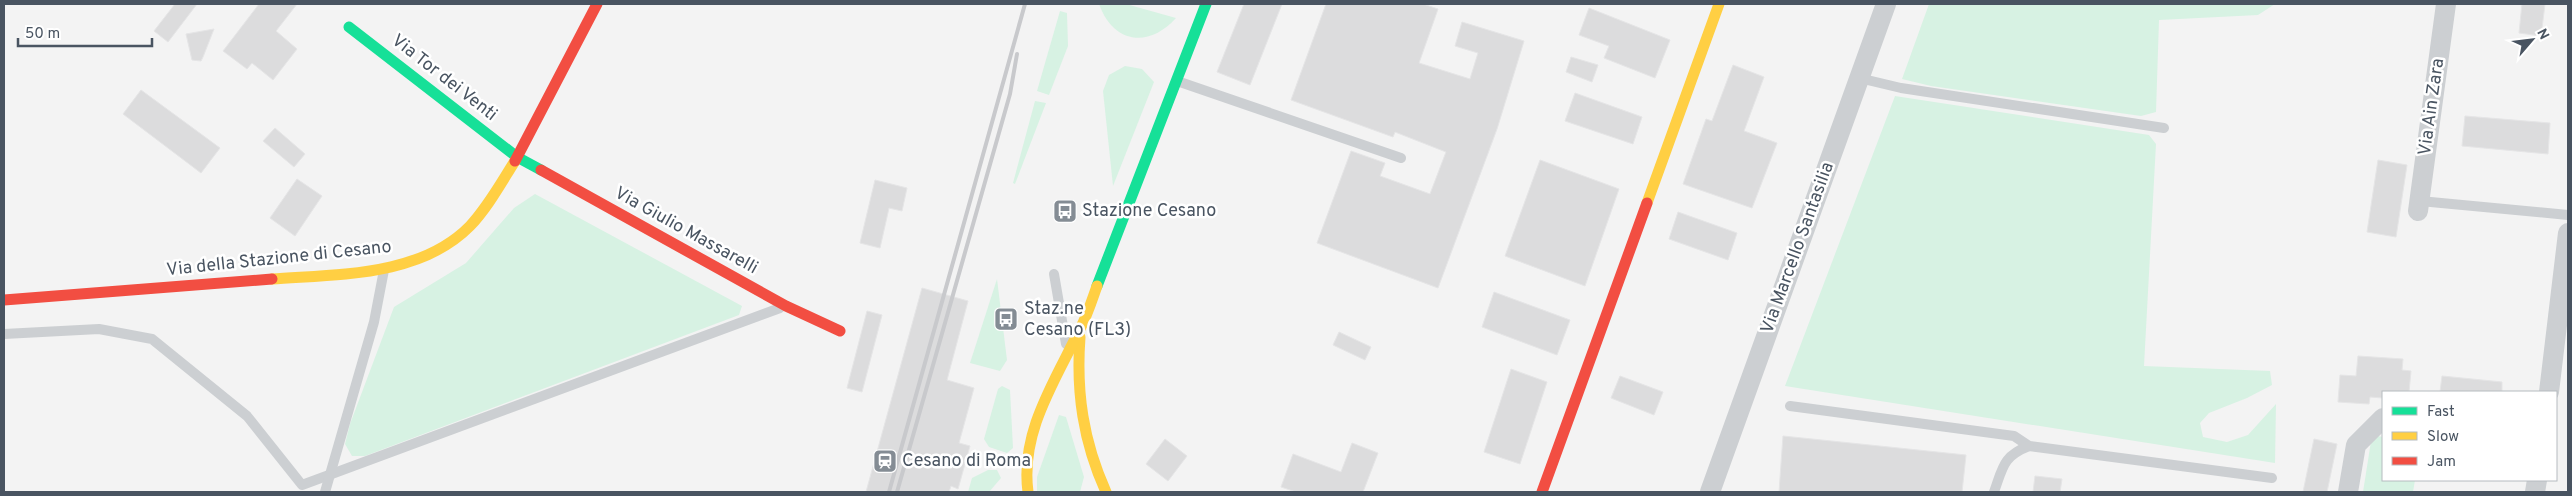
<svg xmlns="http://www.w3.org/2000/svg" width="2572" height="496" viewBox="0 0 2572 496" font-family="Overpass,sans-serif">
<style>
.green{fill:#d7f2e3}
.building{fill:#dcdcdd;stroke:#e5e5e6}
.lines{fill:none;stroke-linecap:round;stroke-linejoin:round}
.lane{stroke:#cccfd2;stroke-width:10}
.street{stroke:#cccfd2;stroke-width:20}
.fast{stroke:#16e098;stroke-width:11}
.slow{stroke:#ffcf43;stroke-width:11}
.jam{stroke:#f24e42;stroke-width:11}
.rail{stroke:#c8c9cc;stroke-width:4}
.labels{text-anchor:middle;dominant-baseline:central;stroke-width:5;stroke-linejoin:round;paint-order:stroke}
.street-label{font-size:18px;fill:#495461;stroke:#fff}
.poi-label{font-size:18px;fill:#495461;stroke:#fff;text-anchor:start}
</style>
<rect width="100%" height="100%" fill="#f3f3f3"/>
<g class="green">
<path d="M1099,4H1126L1176,18C1148,49 1113,43 1099,4Z"/>
<polygon points="1929,4 2275,4 2258,15 2159,20 2156,112 2141,116 1931,86 1902,79"/>
<polygon points="1060,11 1067,13 1068,46 1049,95 1037,91"/>
<polygon points="1125,66 1142,69 1154,82 1113,186 1103,91 1109,75"/>
<polygon points="1895,96 2149,135 2156,144 2144,366 2270,371 2272,385 2247,398 2209,413 2200,423 2203,437 2227,442 2248,435 2276,404 2275,463 1785,386"/>
<polygon points="1035,101 1046,103 1015,184 1013,183"/>
<polygon points="535,194 742,306 739,315 365,456 352,456 345,444 350,424 394,307 466,263 514,208"/>
<polygon points="997,279 1007,360 1000,371 970,363"/>
<polygon points="1002,386 1010,390 1013,448 1007,453 989,447 984,439 998,389"/>
<polygon points="1059,415 1066,417 1084,477 1080,492 1037,492 1037,477"/>
<polygon points="2372,435 2383,437 2383,480 2415,480 2413,492 2363,492"/>
<polygon points="988,470 997,470 1001,478 989,492 968,492 972,478"/>
</g>
<g class="building">
<polygon points="175,4 197,4 168,42 154,31"/>
<polygon points="259,4 297,4 276,31 297,49 273,80 252,63 247,69 223,51"/>
<polygon points="1244,4 1282,4 1250,85 1217,72"/>
<polygon points="1326,4 1423,4 1438,9 1419,63 1470,79 1478,53 1455,46 1462,22 1524,41 1497,129 1438,288 1317,243 1351,151 1385,163 1380,176 1430,194 1446,152 1395,132 1393,137 1291,100"/>
<polygon points="2522,4 2545,4 2541,36 2519,33"/>
<polygon points="1589,8 1670,40 1655,78 1604,58 1609,46 1579,35"/>
<polygon points="214,29 203,57 201,61 192,60 186,34"/>
<polygon points="1571,57 1598,65 1592,82 1566,72"/>
<polygon points="1733,65 1764,77 1744,131 1777,143 1752,208 1683,184 1706,119 1712,121"/>
<polygon points="141,90 220,148 201,173 123,114"/>
<polygon points="1575,93 1642,117 1633,144 1565,121"/>
<polygon points="2465,116 2550,123 2548,154 2462,146"/>
<polygon points="275,128 305,154 294,167 263,141"/>
<polygon points="1540,160 1619,189 1585,286 1505,256"/>
<polygon points="2378,160 2407,165 2396,237 2367,232"/>
<polygon points="297,179 322,196 295,236 270,218"/>
<polygon points="875,180 907,188 902,211 889,208 880,248 860,243"/>
<polygon points="1678,212 1737,233 1728,260 1669,239"/>
<polygon points="922,288 968,301 947,380 974,388 959,443 970,446 958,489 951,486 949,492 866,492"/>
<polygon points="1494,292 1570,320 1557,355 1482,327"/>
<polygon points="867,311 882,315 862,392 847,388"/>
<polygon points="1339,332 1371,347 1365,360 1333,345"/>
<polygon points="2358,356 2403,359 2402,370 2411,371 2409,392 2383,392 2383,398 2370,397 2369,404 2338,402 2340,375 2356,376"/>
<polygon points="1511,369 1547,382 1520,464 1484,452"/>
<polygon points="1620,376 1663,392 1654,415 1611,398"/>
<polygon points="2442,376 2502,382 2502,392 2440,392"/>
<polygon points="1783,436 1966,455 1962,492 1779,492"/>
<polygon points="1165,439 1187,456 1168,481 1146,464"/>
<polygon points="2314,439 2337,444 2327,492 2303,492"/>
<polygon points="1352,443 1378,453 1363,492 1296,492 1281,487 1293,454 1341,472"/>
<polygon points="2035,476 2062,479 2060,492 2033,492"/>
</g>
<g class="lines">
<g class="lane">
<polyline points="1859,78 1901,88 2164,128"/>
<polyline points="1177,81 1401,158"/>
<polyline points="2420,201 2568,215"/>
<polyline points="1054,274 1066,344"/>
<polyline points="4,334 99,329 152,339 247,416 302,485 780,308"/>
<polyline points="1790,406 2014,436 2029,446 2272,478"/>
<polyline points="325,492 374,322 384,270"/>
<path d="M1994,492C2003,467 2003,456 2029,446"/>
</g>
<g class="street">
<polyline points="2418,211 2446,4"/>
<polyline points="2549,392 2568,233"/>
<polyline points="1710,492 1886,4"/>
<polyline points="2348,492 2356,445 2383,418"/>
<polyline points="2535,492 2537,480"/>
</g>
<g class="fast">
<polyline points="349,27 517,157 541,170"/>
<polyline points="1097,286 1206,4"/>
</g>
<g class="slow">
<polyline points="1647,203 1719,4"/>
<path d="M272,279C337,274 420,277 470,226C488,207 501,183 515,161"/>
<path d="M1080,337C1076,392 1083,441 1106,492"/>
<path d="M1028,492C1020,432 1055,381 1080,329C1087,316 1092,300 1097,286"/>
</g>
<g class="jam">
<polyline points="515,161 597,4"/>
<polyline points="541,170 786,306 840,331"/>
<polyline points="4,300 272,279"/>
<polyline points="1542,492 1647,203"/>
</g>
<g class="rail">
<polyline points="889,492 1025,4"/>
<polyline points="897,492 1010,94 1017,54"/>
</g>
</g>
<defs>
<g id="bus-square" transform="scale(1.25)"><rect x="-9" y="-9" width="18" height="18" rx="4" fill="#848c94" stroke="#fff"/><path d="M-5-6H5V4H4V6H2V4H-2V6H-4V4H-5ZM-3.5-4V0h7V-4ZM-3.5 1.2v1.5H-2V1.2ZM2 1.2v1.5H3.5V1.2Z" fill="#fff"/></g>
<g id="station-square" transform="scale(1.25)"><rect x="-9" y="-9" width="18" height="18" rx="4" fill="#848c94" stroke="#fff"/><path d="M-3-6H3Q5-6 5-4V2Q5 4 3 4L4.5 6H3L1.5 4h-3L-3 6H-4.5L-3 4Q-5 4-5 2V-4Q-5-6-3-6ZM-3.5-4v3h7v-3ZM-3.5 1v1.5H-2V1ZM2 1v1.5H3.5V1Z" fill="#fff"/></g>
</defs>
<g fill-rule="evenodd">
<use href="#bus-square" x="1065" y="211"/>
<use href="#bus-square" x="1006" y="319"/>
<use href="#station-square" x="885" y="461"/>
</g>
<g class="labels">
<g class="street-label">
<text transform="translate(444 78) rotate(38)">Via Tor dei Venti</text>
<text transform="translate(2432 107) rotate(-82)">Via Ain Zara</text>
<text transform="translate(686 231) rotate(29)">Via Giulio Massarelli</text>
<text transform="translate(1798 248) rotate(-70)">Via Marcello Santasilia</text>
<text transform="translate(279 259) rotate(-6)">Via della Stazione di Cesano</text>
</g>
<g class="poi-label">
<text x="1082" y="211">Stazione Cesano</text>
<text x="1024" y="309">Staz.ne<tspan x="1024" dy="21">Cesano (FL3)</tspan></text>
<text x="902" y="461">Cesano di Roma</text>
</g>
</g>
<rect width="2572" height="496" fill="none" stroke="#495461" stroke-width="10"/>
<rect x="2382" y="391" width="175" height="90" fill="#ffffff" stroke="#b6bbc0"/>
<rect x="2392" y="407" width="25" height="8" fill="#16e098" stroke="#b6bbc0"/>
<text x="2427" y="416" font-size="15" fill="#495461">Fast</text>
<rect x="2392" y="432" width="25" height="8" fill="#ffcf43" stroke="#b6bbc0"/>
<text x="2427" y="441" font-size="15" fill="#495461">Slow</text>
<rect x="2392" y="457" width="25" height="8" fill="#f24e42" stroke="#b6bbc0"/>
<text x="2427" y="466" font-size="15" fill="#495461">Jam</text>
<g transform="translate(2532 40) rotate(62)" stroke="#ffffff" stroke-width="4" paint-order="stroke">
<path d="M0-4L9 19L0 12L-9 19Z" fill="#495461"/>
<text y="-8" font-size="14" font-weight="bold" text-anchor="middle" fill="#495461">N</text>
</g>
<path d="M18 38v8h134v-8" fill="none" stroke="#495461" stroke-width="2.5"/>
<text x="25" y="38" font-size="15" fill="#495461" stroke="#ffffff" stroke-width="4" paint-order="stroke">50 m</text>
</svg>
